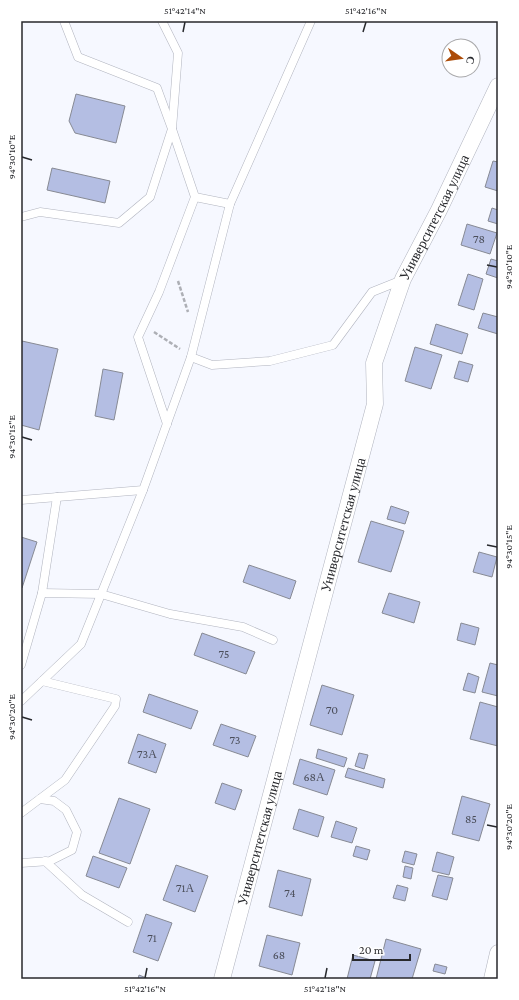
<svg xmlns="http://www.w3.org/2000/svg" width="519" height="1000" viewBox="0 0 519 1000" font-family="'Crimson Pro',serif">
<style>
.building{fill:#b4bee3;stroke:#878a94}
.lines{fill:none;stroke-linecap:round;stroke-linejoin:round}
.lane-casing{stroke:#b1b4bf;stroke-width:9}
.street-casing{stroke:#b1b4bf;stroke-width:17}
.path{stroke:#adafb5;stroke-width:2.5;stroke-dasharray:4 2;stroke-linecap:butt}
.lane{stroke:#fff;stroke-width:8}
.street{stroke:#fff;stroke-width:16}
.ticks{fill:none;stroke:#28292d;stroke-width:1.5}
.labels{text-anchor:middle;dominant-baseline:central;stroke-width:3.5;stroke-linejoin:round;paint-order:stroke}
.number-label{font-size:12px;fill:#4b4e5a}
.street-label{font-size:14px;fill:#28292d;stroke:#fff}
.neatline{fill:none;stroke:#28292d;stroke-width:1.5}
.ticks-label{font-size:10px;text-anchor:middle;fill:#28292d}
</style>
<rect width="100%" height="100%" fill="#f6f8ff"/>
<g class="building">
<polygon points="76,94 125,106 116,143 75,133 69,121"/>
<polygon points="493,161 498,162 498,191 485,187"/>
<polygon points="52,168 110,181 105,203 47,190"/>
<polygon points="492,208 498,210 498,224 488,221"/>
<polygon points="467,224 497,233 490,254 461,245"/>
<polygon points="491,259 498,261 498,278 486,274"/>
<polygon points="468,274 483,279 474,310 458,305"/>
<polygon points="483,313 498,317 498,334 478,328"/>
<polygon points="436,324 468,334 462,354 430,344"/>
<polygon points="22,341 58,349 39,430 21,425 21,345"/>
<polygon points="415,347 442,355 431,389 405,381"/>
<polygon points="459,361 473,365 468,382 454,378"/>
<polygon points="103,369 123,373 114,420 95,416"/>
<polygon points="391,506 409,512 405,524 387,519"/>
<polygon points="371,521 404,531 391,572 358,562"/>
<polygon points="21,537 37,542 22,588 21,587"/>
<polygon points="479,552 497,557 492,577 473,572"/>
<polygon points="249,565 296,581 290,599 243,582"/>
<polygon points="389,593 420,602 414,623 382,613"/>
<polygon points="461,623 479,628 475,645 457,640"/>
<polygon points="202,633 255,652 246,674 194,655"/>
<polygon points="490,663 498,665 498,696 482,692"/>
<polygon points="468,673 479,677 475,693 463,690"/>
<polygon points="322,685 354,695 342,735 310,725"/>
<polygon points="149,694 198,711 191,729 143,712"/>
<polygon points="480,702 498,707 498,746 470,739"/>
<polygon points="221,724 256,736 248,757 213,745"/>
<polygon points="138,734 166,744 156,773 128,763"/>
<polygon points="318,749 347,758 344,767 316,758"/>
<polygon points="359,753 368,755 364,769 355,766"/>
<polygon points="300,759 335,770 327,795 293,784"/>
<polygon points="348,768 385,779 383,788 345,777"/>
<polygon points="222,783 242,790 235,810 215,803"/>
<polygon points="462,796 490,804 479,841 452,834"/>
<polygon points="119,798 150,809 130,864 99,853"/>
<polygon points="299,809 324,817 318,837 293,829"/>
<polygon points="336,821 357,828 352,843 331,837"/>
<polygon points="356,846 370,850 367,860 353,856"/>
<polygon points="405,851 417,854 414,865 402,862"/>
<polygon points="437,852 454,857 449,875 432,871"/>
<polygon points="93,856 127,868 119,888 86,876"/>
<polygon points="176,865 208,876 195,912 163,900"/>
<polygon points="405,866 413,868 411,879 403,877"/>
<polygon points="278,870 311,879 302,916 269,907"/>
<polygon points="438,875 453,878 447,900 432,896"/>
<polygon points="397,885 408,888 405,901 393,898"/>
<polygon points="146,914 172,923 158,961 133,952"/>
<polygon points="267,935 300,943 292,975 259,966"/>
<polygon points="386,939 421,949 412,979 376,979"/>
<polygon points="353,955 375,961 370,979 347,979"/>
<polygon points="435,964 447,967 445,974 433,971"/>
<polygon points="139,975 149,979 138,979"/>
</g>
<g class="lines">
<g class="lane-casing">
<g id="lane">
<polyline points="162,21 178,53 172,129 195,197 159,292 138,337 167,424"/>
<polyline points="195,197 230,204"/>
<polyline points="21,217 40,212 119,223 150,197 172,129 157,88 78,57 64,21"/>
<polyline points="191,357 212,365 270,361 333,345 372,292 402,280"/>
<polyline points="21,500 143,490 191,357 230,204 311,21"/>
<polyline points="42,593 101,594 170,614 243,627 273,640"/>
<polyline points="21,665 42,593 57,497"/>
<polyline points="21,701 81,644 143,490"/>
<polyline points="21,813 65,780 115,706 116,699 42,681"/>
<polyline points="45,861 82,895 128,922"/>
<polyline points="21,863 50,861 72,850 77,832 66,810 54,801 40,799"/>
</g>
</g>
<g class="street-casing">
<g id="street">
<path id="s1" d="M222,979L375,404L374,363L403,279L439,210L498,86"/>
<polyline points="492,979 498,953"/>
</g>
</g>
<g class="path">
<polyline points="178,281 188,312"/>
<polyline points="154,332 180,349"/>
</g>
<use href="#lane" class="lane"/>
<use href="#street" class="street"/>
</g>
<path class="ticks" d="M183,32L185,22M363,32L366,22M22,157L32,160M487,265L497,267M22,437L32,440M487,545L497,547M22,717L32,720M487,825L497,827M145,978L147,968M325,978L327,968"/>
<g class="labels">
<g class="number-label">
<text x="479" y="239">78</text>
<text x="224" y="654">75</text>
<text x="332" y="710">70</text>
<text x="235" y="740">73</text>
<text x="147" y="754">73А</text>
<text x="314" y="777">68А</text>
<text x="471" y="819">85</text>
<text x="185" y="888">71А</text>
<text x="290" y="893">74</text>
<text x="152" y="938">71</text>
<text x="279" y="955">68</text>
</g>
<g class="street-label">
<text stroke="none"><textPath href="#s1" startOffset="794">Университетская улица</textPath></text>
<text stroke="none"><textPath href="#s1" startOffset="470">Университетская улица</textPath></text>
<text stroke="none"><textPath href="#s1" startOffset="146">Университетская улица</textPath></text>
</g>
</g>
<rect width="519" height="1000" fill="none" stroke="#ffffff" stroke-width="44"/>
<g transform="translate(461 58) rotate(103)"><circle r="19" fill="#ffffff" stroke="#a9a9ab"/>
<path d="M0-3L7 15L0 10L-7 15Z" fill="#ac4b07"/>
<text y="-6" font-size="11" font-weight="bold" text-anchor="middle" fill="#28292d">С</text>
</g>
<path d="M353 954v6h57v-6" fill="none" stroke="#28292d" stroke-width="2"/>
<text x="359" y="954" font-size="12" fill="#28292d" stroke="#ffffff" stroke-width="3" paint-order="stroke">20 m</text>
<rect x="22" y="22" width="475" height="956" class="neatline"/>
<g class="ticks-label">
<text x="185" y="14">51°42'14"N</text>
<text x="366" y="14">51°42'16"N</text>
<text transform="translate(11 157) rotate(-90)" y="4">94°30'10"E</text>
<text transform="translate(508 267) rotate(-90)" y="4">94°30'10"E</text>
<text transform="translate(11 437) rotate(-90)" y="4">94°30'15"E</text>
<text transform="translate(508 547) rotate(-90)" y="4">94°30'15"E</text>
<text transform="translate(11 717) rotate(-90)" y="4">94°30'20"E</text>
<text transform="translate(508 827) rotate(-90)" y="4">94°30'20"E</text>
<text x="145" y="992">51°42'16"N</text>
<text x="325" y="992">51°42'18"N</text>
</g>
</svg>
